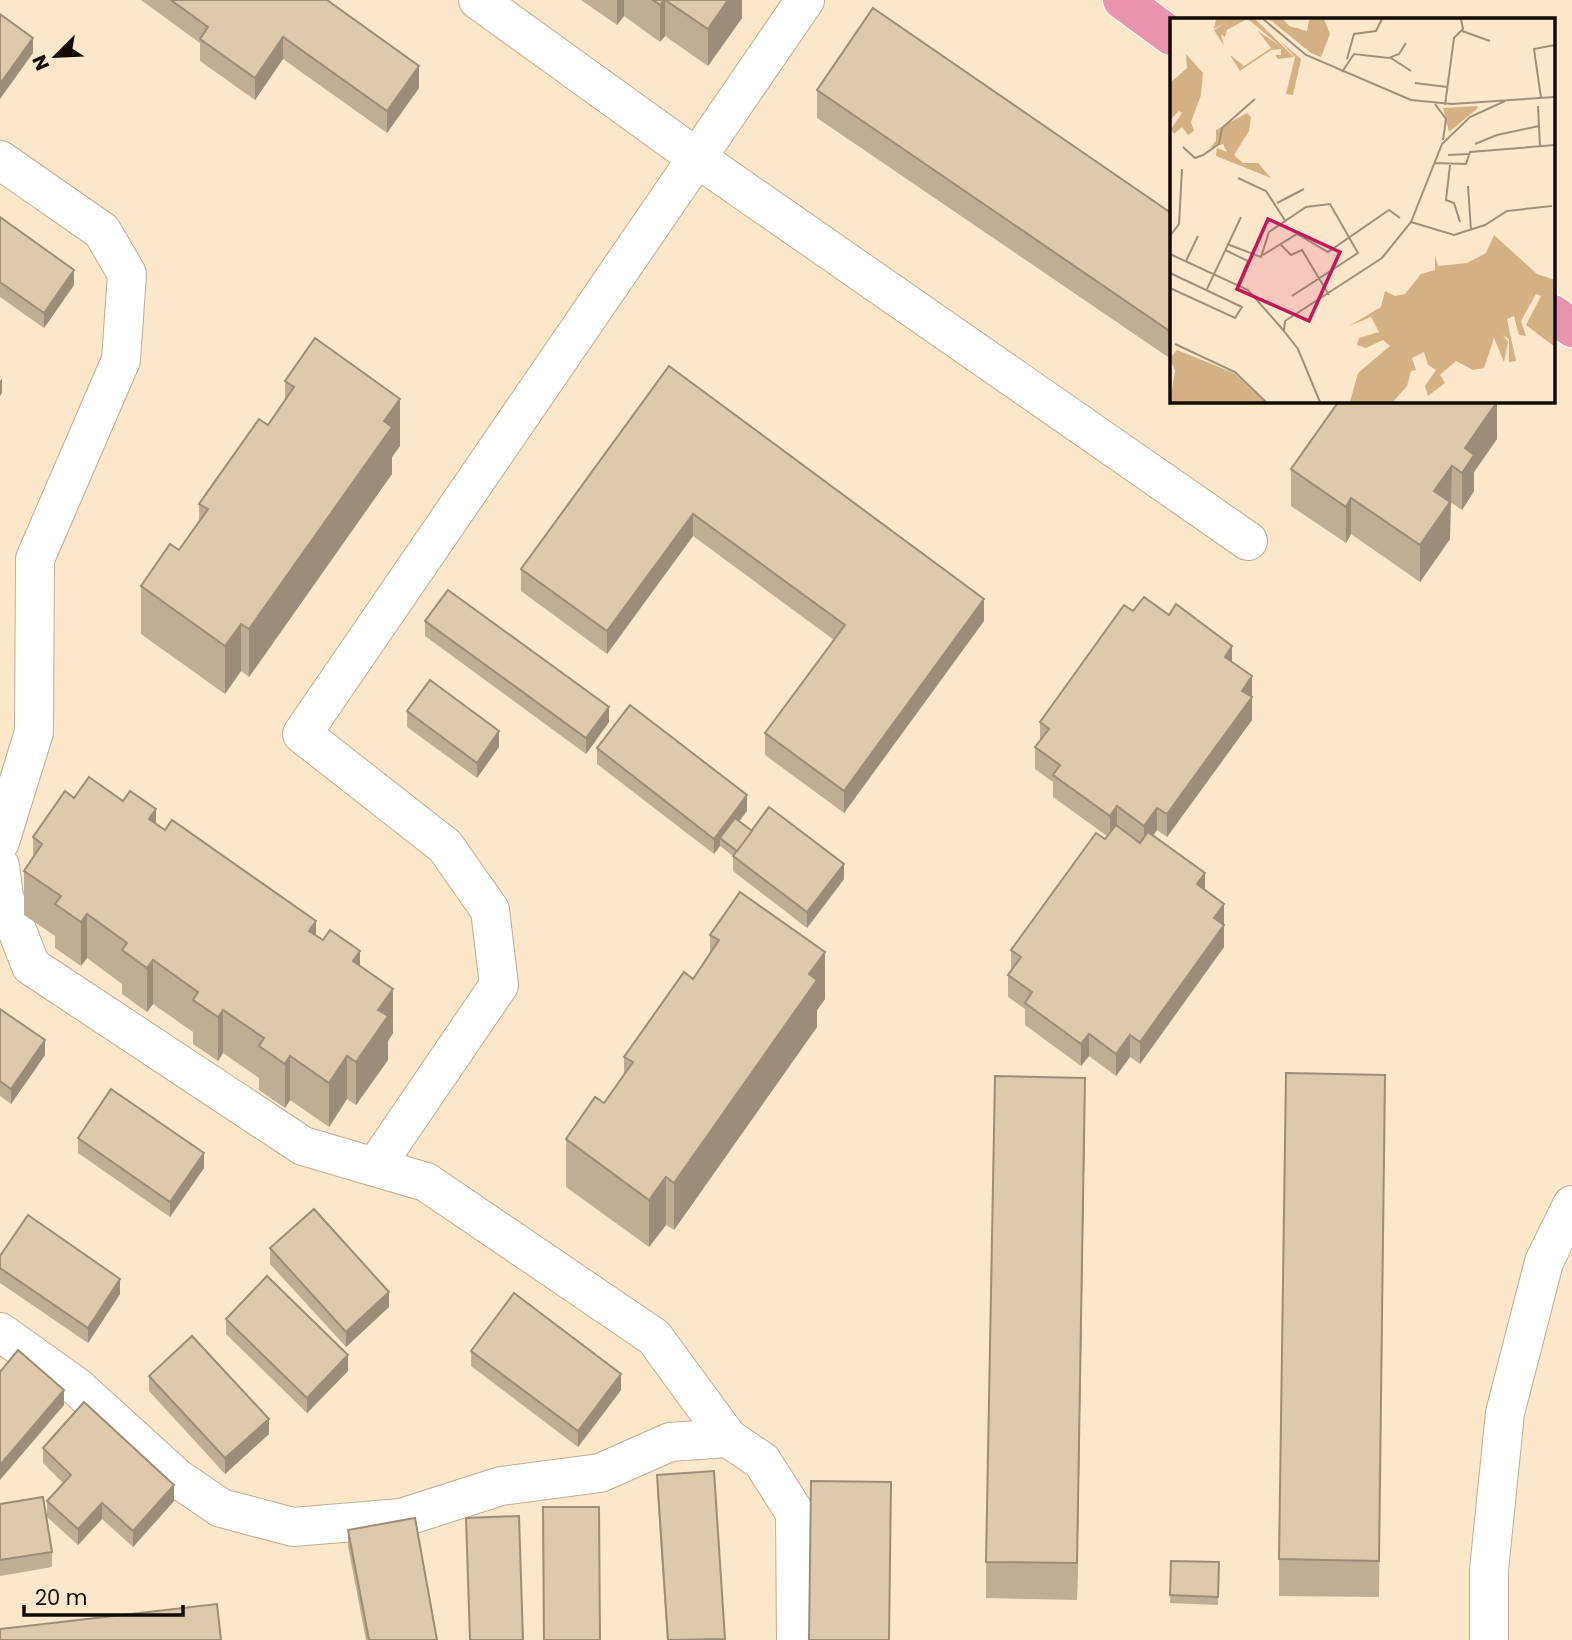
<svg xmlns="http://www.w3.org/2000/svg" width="1572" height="1640" viewBox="0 0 1572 1640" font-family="Poppins,sans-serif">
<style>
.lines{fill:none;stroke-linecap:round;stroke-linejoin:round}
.minor-casing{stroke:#c1ac91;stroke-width:40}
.major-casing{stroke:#fff;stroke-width:40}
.minor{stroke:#fff;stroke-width:38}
.major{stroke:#e894ae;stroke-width:38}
.wall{fill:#bfad94}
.shaded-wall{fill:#9b8d78}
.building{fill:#dec9ac;stroke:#9b8d78;stroke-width:2}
.inset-road{fill:none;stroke:#9f8f7a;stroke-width:2}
.view{fill:#c2185b;fill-opacity:0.15;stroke:#c2185b;stroke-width:3.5}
.inset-edge{fill:none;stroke:#120b03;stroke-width:3.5}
</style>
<rect width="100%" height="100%" fill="#fde7ca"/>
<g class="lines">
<g class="minor-casing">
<g id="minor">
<polyline points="478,0 697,158 1248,541"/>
<polyline points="0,160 102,231 127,274 121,360 35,559 34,732 0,842"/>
<polyline points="0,866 4,897 31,966 303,1146 426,1182 654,1337 728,1438"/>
<polyline points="375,1167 499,985 490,910 445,846 302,734 805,0"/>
<polyline points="0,1332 77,1387 177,1478 221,1508 293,1527 401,1518 501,1486 600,1473 670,1442 728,1438 762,1461 795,1513 796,1640"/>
<polyline points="1489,1640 1489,1570 1505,1413 1544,1262 1572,1205"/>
</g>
</g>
<g class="major-casing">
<g id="major">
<polyline points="1122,0 1171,36"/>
<polyline points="1553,314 1572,328"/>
</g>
</g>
<use href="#minor" class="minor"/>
<use href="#major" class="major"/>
</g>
<g class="wall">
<polygon points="141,0 327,0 419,88 387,133 283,59 255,100 200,61 200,43"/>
<polygon points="581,0 742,0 742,18 708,66 665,36 660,42 624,16 617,25"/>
<polygon points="817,90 1171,213 1171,359 817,118"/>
<polygon points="0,217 74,285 44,328 0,297"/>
<polygon points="669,366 984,621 844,813 765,755 765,733 834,640 693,536 607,654 521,591 521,569"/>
<polygon points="285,381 400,446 392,457 392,474 249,677 241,671 225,694 141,634 141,586 179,550 199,522 199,504 268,425 285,400"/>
<polygon points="1336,401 1495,401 1497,439 1474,472 1474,491 1462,510 1452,503 1450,505 1450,539 1420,582 1351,534 1346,543 1291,506 1291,469 1336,405"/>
<polygon points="1133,611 1232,662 1252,676 1252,720 1167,837 1157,830 1153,836 1205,890 1224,904 1224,947 1140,1064 1130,1057 1116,1076 1089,1056 1081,1066 1025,1025 1025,1009 1008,997 1008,975 1011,970 1011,950 1107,836 1053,797 1053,782 1035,769 1035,747 1040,741 1040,722"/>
<polygon points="425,621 609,722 586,754 425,636"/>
<polygon points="407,711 499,747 477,778 407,727"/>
<polygon points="597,748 747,811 739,821 752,831 844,879 807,928 733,871 733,856 720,846 714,854 597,764"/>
<polygon points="74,798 123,801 360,966 393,1033 388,1041 388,1060 356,1105 347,1099 329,1127 290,1100 285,1108 259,1090 259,1078 223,1053 218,1061 193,1044 193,1032 153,1004 147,1012 122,994 122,984 87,958 81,966 55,948 55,936 24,915 24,871 33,857 33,837"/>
<polygon points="710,935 825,999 817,1010 817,1027 674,1230 666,1225 649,1247 566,1187 566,1139 604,1103 624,1076 624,1057 693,979 710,954"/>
<polygon points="0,1009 45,1055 11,1104 0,1096"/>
<polygon points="1385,1111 1379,1597 1279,1596 1279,1559"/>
<polygon points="1085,1115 1077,1600 986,1598 986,1562"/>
<polygon points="78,1138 204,1168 170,1217 78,1153"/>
<polygon points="270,1248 389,1307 346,1347 270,1264"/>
<polygon points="0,1256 120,1294 88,1343 0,1283"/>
<polygon points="226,1319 348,1371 307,1413 226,1334"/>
<polygon points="471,1351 621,1390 578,1447 471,1366"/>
<polygon points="149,1376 269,1434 225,1474 149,1391"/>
<polygon points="43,1448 174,1501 133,1547 102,1519 78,1545 47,1517 47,1501 63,1483 43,1463"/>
<polygon points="714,1471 725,1640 667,1640 657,1491 657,1475"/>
<polygon points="0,1504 52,1552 52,1567 0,1576"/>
<polygon points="348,1530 437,1640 366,1640 348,1546"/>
<polygon points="1171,1561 1219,1562 1218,1605 1170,1603"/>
</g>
<g class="shaded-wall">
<polygon points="617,0 624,0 624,16 617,25"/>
<polygon points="665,0 665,36 660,42 660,5"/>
<polygon points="725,0 742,0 742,18 708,66 708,29"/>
<polygon points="283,37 283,59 255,100 255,78"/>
<polygon points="33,38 33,53 0,99 0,84"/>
<polygon points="419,66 419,88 387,133 387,111"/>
<polygon points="74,270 74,285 44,328 44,313"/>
<polygon points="2,378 2,393 0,396 0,381"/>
<polygon points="400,399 400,446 392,457 392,474 249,677 249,629 384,421"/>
<polygon points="1497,402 1497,439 1474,472 1474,491 1462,510 1462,473 1465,448"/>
<polygon points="1452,466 1450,539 1420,582 1420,545 1434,491"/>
<polygon points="1351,498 1351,534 1346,543 1346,507"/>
<polygon points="693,514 693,536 607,654 607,631"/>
<polygon points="984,599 984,621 844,813 844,791"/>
<polygon points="241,624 241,671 225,694 225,646"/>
<polygon points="1232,646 1232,668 1225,657"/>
<polygon points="1252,676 1252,720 1167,837 1167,814 1242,691"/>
<polygon points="609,707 609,722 586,754 586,738"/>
<polygon points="499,731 499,747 477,778 477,763"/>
<polygon points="747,795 747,811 724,841 720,838 720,846 714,854 714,839"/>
<polygon points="1117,806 1117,828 1110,838 1110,816"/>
<polygon points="1157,808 1157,830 1144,848 1144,826"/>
<polygon points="156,809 156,853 149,819"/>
<polygon points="844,864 844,879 807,928 807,912"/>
<polygon points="1205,873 1205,895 1197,884"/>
<polygon points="1224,904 1224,947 1140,1064 1140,1042 1214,918"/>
<polygon points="87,914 87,958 81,966 81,922"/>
<polygon points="316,921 316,964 309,931"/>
<polygon points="360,951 360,995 353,961"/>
<polygon points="825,952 825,999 817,1010 817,1027 674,1230 674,1183 809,974"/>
<polygon points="153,960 153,1004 147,1012 147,968"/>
<polygon points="393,989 393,1033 388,1041 388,1060 356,1105 356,1062 378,1010"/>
<polygon points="223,1010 223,1053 218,1061 218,1017"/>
<polygon points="1089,1034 1089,1056 1081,1066 1081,1044"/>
<polygon points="1130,1035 1130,1057 1116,1076 1116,1054"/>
<polygon points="45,1040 45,1055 11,1104 11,1089"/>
<polygon points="290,1056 290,1100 285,1108 285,1064"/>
<polygon points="347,1056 347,1099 329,1127 329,1083"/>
<polygon points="1085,1078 1085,1115 1077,1600 1077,1563"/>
<polygon points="204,1153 204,1168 170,1217 170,1202"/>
<polygon points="666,1177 666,1225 649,1247 649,1200"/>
<polygon points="120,1279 120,1294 88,1343 88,1328"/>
<polygon points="389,1292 389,1307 346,1347 346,1332"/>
<polygon points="348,1355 348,1371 307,1413 307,1398"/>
<polygon points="621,1374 621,1390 578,1447 578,1431"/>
<polygon points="64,1390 64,1405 0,1480 0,1465"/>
<polygon points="269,1419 269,1434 225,1474 225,1458"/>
<polygon points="174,1485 174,1501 133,1547 133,1531"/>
<polygon points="102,1503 102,1519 78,1545 78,1529"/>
</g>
<g class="building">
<polygon points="171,0 327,0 419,66 387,111 283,37 255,78 200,39 208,27"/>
<polygon points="653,0 664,0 660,5"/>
<polygon points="665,0 728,0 708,29"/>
<polygon points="873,8 1171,213 1171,332 817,90"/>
<polygon points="0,14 33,38 0,84"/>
<polygon points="0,217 74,270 44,313 0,282"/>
<polygon points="315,338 400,399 384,421 392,427 249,629 241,624 225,646 141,586 170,544 179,550 208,509 199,504 259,419 268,425 294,387 285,381"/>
<polygon points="669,366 984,599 844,791 765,733 845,625 693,514 607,631 521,569"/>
<polygon points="1339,401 1495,401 1497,402 1465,448 1474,455 1462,473 1452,466 1434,491 1450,502 1420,545 1351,498 1346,507 1291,469"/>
<polygon points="448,590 609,707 586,738 425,621"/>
<polygon points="1144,597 1169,615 1176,604 1232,646 1225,657 1252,676 1242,691 1252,697 1167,814 1157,808 1144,826 1117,806 1110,816 1053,775 1060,765 1035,747 1049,729 1040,722 1124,605 1133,611"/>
<polygon points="430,680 499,731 477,763 407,711"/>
<polygon points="630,705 747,795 714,839 597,748"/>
<polygon points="89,777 123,801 130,791 156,809 149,819 165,830 172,820 316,921 309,931 323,940 330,930 360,951 353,961 393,989 378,1010 388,1016 356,1062 347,1056 329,1083 290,1056 285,1064 259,1046 264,1038 223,1010 218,1017 193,1000 198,992 153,960 147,968 122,950 127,943 87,914 81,922 55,904 61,896 24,871 42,844 33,837 65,791 74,798"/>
<polygon points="769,807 844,864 807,912 733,856"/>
<polygon points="735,818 752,831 737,851 720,838"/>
<polygon points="1116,825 1140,843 1148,832 1205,873 1197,884 1224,904 1214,918 1224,925 1140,1042 1130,1035 1116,1054 1089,1034 1081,1044 1025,1003 1032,992 1008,975 1021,957 1011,950 1096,833 1105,839"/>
<polygon points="740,892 825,952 809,974 817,980 674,1183 666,1177 649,1200 566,1139 595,1097 604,1103 633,1062 624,1057 684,972 693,979 719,940 710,935"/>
<polygon points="0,1009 45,1040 11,1089 0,1081"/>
<polygon points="1286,1073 1385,1075 1379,1561 1279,1559"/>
<polygon points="995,1076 1085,1078 1077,1563 986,1562"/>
<polygon points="111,1089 204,1153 170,1202 78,1138"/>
<polygon points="314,1209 389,1292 346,1332 270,1248"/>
<polygon points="28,1215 120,1279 88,1328 0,1268 0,1256"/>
<polygon points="267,1276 348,1355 307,1398 226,1319"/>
<polygon points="514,1293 621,1374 578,1431 471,1351"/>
<polygon points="192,1336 269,1419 225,1458 149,1376"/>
<polygon points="18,1350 64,1390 0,1465 0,1372"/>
<polygon points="84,1402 174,1485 133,1531 102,1503 78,1529 47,1501 71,1475 43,1448"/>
<polygon points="714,1471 725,1639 668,1640 657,1475"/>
<polygon points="811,1481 891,1482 889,1640 809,1640"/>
<polygon points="43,1497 52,1552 0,1560 0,1504"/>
<polygon points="543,1507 599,1507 600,1640 544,1640"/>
<polygon points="519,1516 523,1640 470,1640 466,1518"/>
<polygon points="415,1518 437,1640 369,1640 348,1530"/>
<polygon points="1171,1561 1219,1562 1218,1597 1170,1595"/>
<polygon points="217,1604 221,1640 0,1640 0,1629"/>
</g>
<g transform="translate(1170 18)">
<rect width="385" height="385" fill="#fde7ca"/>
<path d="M46,1H77L57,12L55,19L51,16L54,28L44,12L58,3L44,11ZM78,1H85L124,39L108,41L105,37H111V31L101,32L70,53L60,37L74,48L101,30L88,13L110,28ZM99,1H113L119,8L137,13L139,2L154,1L160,16L151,39L172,48L141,35ZM109,22L131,41L123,77L116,76L125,39ZM16,36L33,55L31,77L21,104L24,113L18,117L12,109L4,116L1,111L12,95L9,93L0,102V65L17,50ZM273,90L307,88L308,90L279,114ZM77,95L81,99L79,113L64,137L73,145H88L101,160L46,138L47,130L57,134L53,126L40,130L46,123V112ZM324,217L367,256L385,262V329L356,307L371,278L366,276L351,303L356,318L349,317L344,298L337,301L346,343L339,344V321L333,317L338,324L334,344L324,320L314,350L303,352L286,343L270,357L275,365L258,378L255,368L266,352L258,347L254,334L242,340L246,352L241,353L237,368L223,384H180L188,355L220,328L213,322L196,330L187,327L189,320L209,314L201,299L179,308L211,289L215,273L225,278L235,276L251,256L265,252V237L268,248L297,245L316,235ZM7,332L64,355L95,384H0L5,353L0,340Z" fill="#d3b183"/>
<path class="inset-road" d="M93,1L136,37L241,82L282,86L385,79M292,13L320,23M221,40L241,53M177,41L184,16L206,13L212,1M172,54L184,36L219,40L229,36L236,25M245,65L277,69M371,80L364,31L385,27M265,86L276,101L273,122M275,87L284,20L293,11L291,1M368,88L370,129M305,126L327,117L369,108M13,129L25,140L33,137L49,126L52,110L85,81M278,137L300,136M264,145L296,146L300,134L385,127M280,147L276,182L284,185L290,204M68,160L96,173L116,204M298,168L301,212M107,185L134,171M241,204L284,217L315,207L337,193L382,188M0,218L9,206L12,151M57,226L91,239L99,214L136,189L160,186L188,235L122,278M111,227L121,237L132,232L159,277M55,232L78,243L68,267M0,236L78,272L114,313M93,237L127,216L158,234L219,192L230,200M16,243L28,218M0,255L72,289L65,300L0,270M37,271L71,199M5,326L65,354L96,384M150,384L128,331L114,313L115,303L212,240L241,204L272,126L300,99L335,83"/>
<path class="view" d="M98,201L170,234L139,303L67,271Z"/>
<rect width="385" height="385" class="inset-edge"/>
</g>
<g transform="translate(56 56) rotate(246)" stroke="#fde7ca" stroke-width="5" paint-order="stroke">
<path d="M0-5L12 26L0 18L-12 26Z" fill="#120b03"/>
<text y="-10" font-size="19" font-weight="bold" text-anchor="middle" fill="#120b03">N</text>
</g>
<path d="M24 1605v10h159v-10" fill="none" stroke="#120b03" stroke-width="3.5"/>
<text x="35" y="1605" font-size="21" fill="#120b03" stroke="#fde7ca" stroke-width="5" paint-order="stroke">20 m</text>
</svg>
